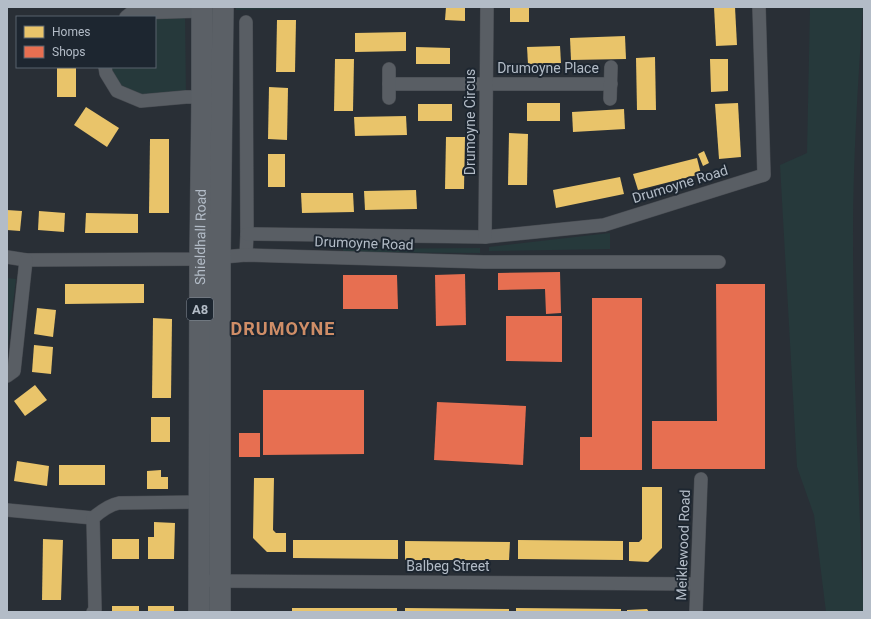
<svg xmlns="http://www.w3.org/2000/svg" width="871" height="619" viewBox="0 0 871 619" font-family="Roboto,sans-serif">
<style>
.green{fill:#26393b}
.homes{fill:#e9c46a}
.shops{fill:#e76f51}
.lines{fill:none;stroke-linecap:round;stroke-linejoin:round}
.minor-casing{stroke:#474b51;stroke-width:14}
.primary-casing{stroke:#474c53;stroke-width:22}
.minor{stroke:#595e64;stroke-width:13}
.primary{stroke:#5b6066;stroke-width:21}
.labels{text-anchor:middle;dominant-baseline:central;stroke-width:4;stroke-linejoin:round;paint-order:stroke}
.shield{fill:#1d2630;stroke:#868f9a;stroke-width:1}
.shield-label{font-size:13px;font-weight:bold;fill:#b3bcc7}
.street-label{font-size:14px;fill:#b3bcc7;stroke:#1d2630}
.district-label{font-size:18px;font-weight:bold;letter-spacing:1px;fill:#ce8d67;stroke:#1d2630}
</style>
<rect width="100%" height="100%" fill="#292f36"/>
<g class="green">
<polygon points="236,7 376,7 236,10"/>
<path d="M810,7H863C858,83 853,159 853,235C853,361 858,486 864,612H826L814,515L797,467L780,165L807,153Z"/>
<polygon points="185,11 186,97 141,101 117,91 105,67 155,67 155,17"/>
<polygon points="610,233 610,249 489,251 489,247"/>
<polygon points="480,248 480,253 343,252 343,249"/>
<polygon points="7,278 16,279 7,353"/>
</g>
<g class="homes">
<polygon points="446,7 465,7 465,21 445,20"/>
<rect x="510" y="7" width="19" height="15"/>
<polygon points="714,7 735,7 737,45 716,46"/>
<polygon points="277,20 296,20 295,72 276,72"/>
<polygon points="406,32 406,51 355,52 355,33"/>
<polygon points="625,36 626,59 571,60 570,38"/>
<polygon points="560,46 561,63 528,64 527,47"/>
<polygon points="416,47 450,48 450,64 416,64"/>
<polygon points="655,57 656,110 637,110 636,58"/>
<polygon points="335,59 354,59 353,111 334,111"/>
<polygon points="710,59 728,59 728,91 711,92"/>
<rect x="57" y="67" width="19" height="30"/>
<polygon points="269,87 288,88 287,140 268,139"/>
<rect x="527" y="103" width="33" height="18"/>
<polygon points="738,103 741,157 719,159 715,104"/>
<rect x="418" y="104" width="34" height="17"/>
<polygon points="86,107 119,128 107,147 74,125"/>
<polygon points="624,109 625,129 573,132 572,112"/>
<polygon points="406,116 407,135 355,136 354,117"/>
<polygon points="509,133 528,134 527,185 508,185"/>
<polygon points="446,137 465,137 464,189 445,189"/>
<polygon points="150,139 169,139 169,213 149,213"/>
<polygon points="704,151 709,163 703,166 698,154"/>
<rect x="268" y="154" width="17" height="33"/>
<polygon points="697,158 701,174 638,190 633,174"/>
<polygon points="620,177 624,194 556,208 553,190"/>
<polygon points="416,190 417,209 365,210 364,191"/>
<polygon points="301,193 353,193 354,212 302,213"/>
<polygon points="7,210 22,211 20,231 7,230"/>
<polygon points="39,211 65,213 64,232 38,230"/>
<polygon points="86,213 138,214 138,233 85,233"/>
<polygon points="65,284 144,284 144,303 65,304"/>
<polygon points="37,308 56,310 53,337 34,334"/>
<polygon points="153,318 172,319 171,398 152,398"/>
<polygon points="34,345 53,347 51,374 32,372"/>
<polygon points="35,385 47,400 25,416 14,401"/>
<rect x="151" y="417" width="19" height="25"/>
<polygon points="17,461 49,466 47,486 14,481"/>
<rect x="59" y="465" width="46" height="20"/>
<polygon points="161,470 161,477 168,477 168,489 147,489 147,471"/>
<polygon points="254,478 274,478 273,530 276,533 286,533 286,552 267,552 253,538"/>
<polygon points="642,487 662,487 662,548 648,562 629,561 629,542 639,542 642,539"/>
<polygon points="154,522 175,523 174,559 148,559 148,537 154,537"/>
<polygon points="43,539 63,540 61,600 42,600"/>
<rect x="112" y="539" width="27" height="20"/>
<polygon points="293,540 398,540 398,559 293,558"/>
<polygon points="518,540 623,541 623,560 518,559"/>
<polygon points="405,541 510,542 509,560 405,560"/>
<rect x="112" y="606" width="27" height="6"/>
<rect x="148" y="606" width="26" height="6"/>
<rect x="292" y="608" width="105" height="4"/>
<polygon points="405,608 509,609 509,612 405,612"/>
<polygon points="516,608 621,609 621,612 516,612"/>
<polygon points="647,609 649,612 627,612 627,610"/>
</g>
<g class="shops">
<polygon points="560,272 561,313 546,314 545,289 498,290 498,273"/>
<polygon points="465,274 466,325 436,326 435,275"/>
<polygon points="343,275 397,275 398,309 343,309"/>
<polygon points="716,284 765,284 765,469 652,469 652,421 717,421"/>
<polygon points="592,298 642,298 642,470 580,470 580,437 592,437"/>
<polygon points="506,316 562,316 562,362 506,361"/>
<polygon points="263,390 364,390 364,454 263,455"/>
<polygon points="437,402 526,406 523,465 434,460"/>
<rect x="239" y="433" width="21" height="24"/>
</g>
<g class="lines">
<g class="minor-casing">
<g id="minor">
<polyline points="126,17 131,13 202,11"/>
<polyline points="246,22 247,234 246,255"/>
<polyline points="105,67 106,73 117,91 141,101 186,97 202,97"/>
<polyline points="389,84 611,84"/>
<polyline points="389,98 389,69"/>
<polyline points="610,99 611,67"/>
<polyline points="247,234 485,237 604,225 764,175 759,7"/>
<polyline points="485,237 487,7"/>
<polyline points="7,257 26,260 200,259 246,255 484,262 719,262"/>
<polyline points="7,376 14,371 26,260"/>
<polyline points="7,510 93,518"/>
<polyline points="212,581 696,584"/>
<path d="M93,612L95,610L93,518C101,511 109,505 119,503L199,502"/>
<polyline points="696,612 701,479"/>
</g>
</g>
<g class="primary-casing">
<g id="primary">
<path id="s1" d="M199,612L200,259L202,97V7"/>
<polyline points="220,612 220,257 223,7"/>
</g>
</g>
<use href="#minor" class="minor"/>
<use href="#primary" class="primary"/>
</g>
<g class="labels">
<rect class="shield" x="187" y="298" width="26" height="22" rx="3"/>
<g class="shield-label">
<text x="200" y="309">A8</text>
</g>
<g class="street-label">
<text x="548" y="68">Drumoyne Place</text>
<text transform="translate(470 122) rotate(-90)">Drumoyne Circus</text>
<text transform="translate(680 184) rotate(-17)">Drumoyne Road</text>
<text stroke="none"><textPath href="#s1" startOffset="375">Shieldhall Road</textPath></text>
<text transform="translate(364 243) rotate(2)">Drumoyne Road</text>
<text transform="translate(683 545) rotate(-88)">Meiklewood Road</text>
<text x="448" y="566">Balbeg Street</text>
</g>
<g class="district-label">
<text x="283" y="328">DRUMOYNE</text>
</g>
</g>
<rect width="871" height="619" fill="none" stroke="#b3bcc7" stroke-width="16"/>
<rect x="16" y="16" width="140" height="52" fill="#1d2630" stroke="#59626c"/>
<rect x="24" y="26" width="20" height="12" fill="#e9c46a" stroke="#59626c"/>
<text x="52" y="36" font-size="12" fill="#b3bcc7">Homes</text>
<rect x="24" y="46" width="20" height="12" fill="#e76f51" stroke="#59626c"/>
<text x="52" y="56" font-size="12" fill="#b3bcc7">Shops</text>
</svg>
